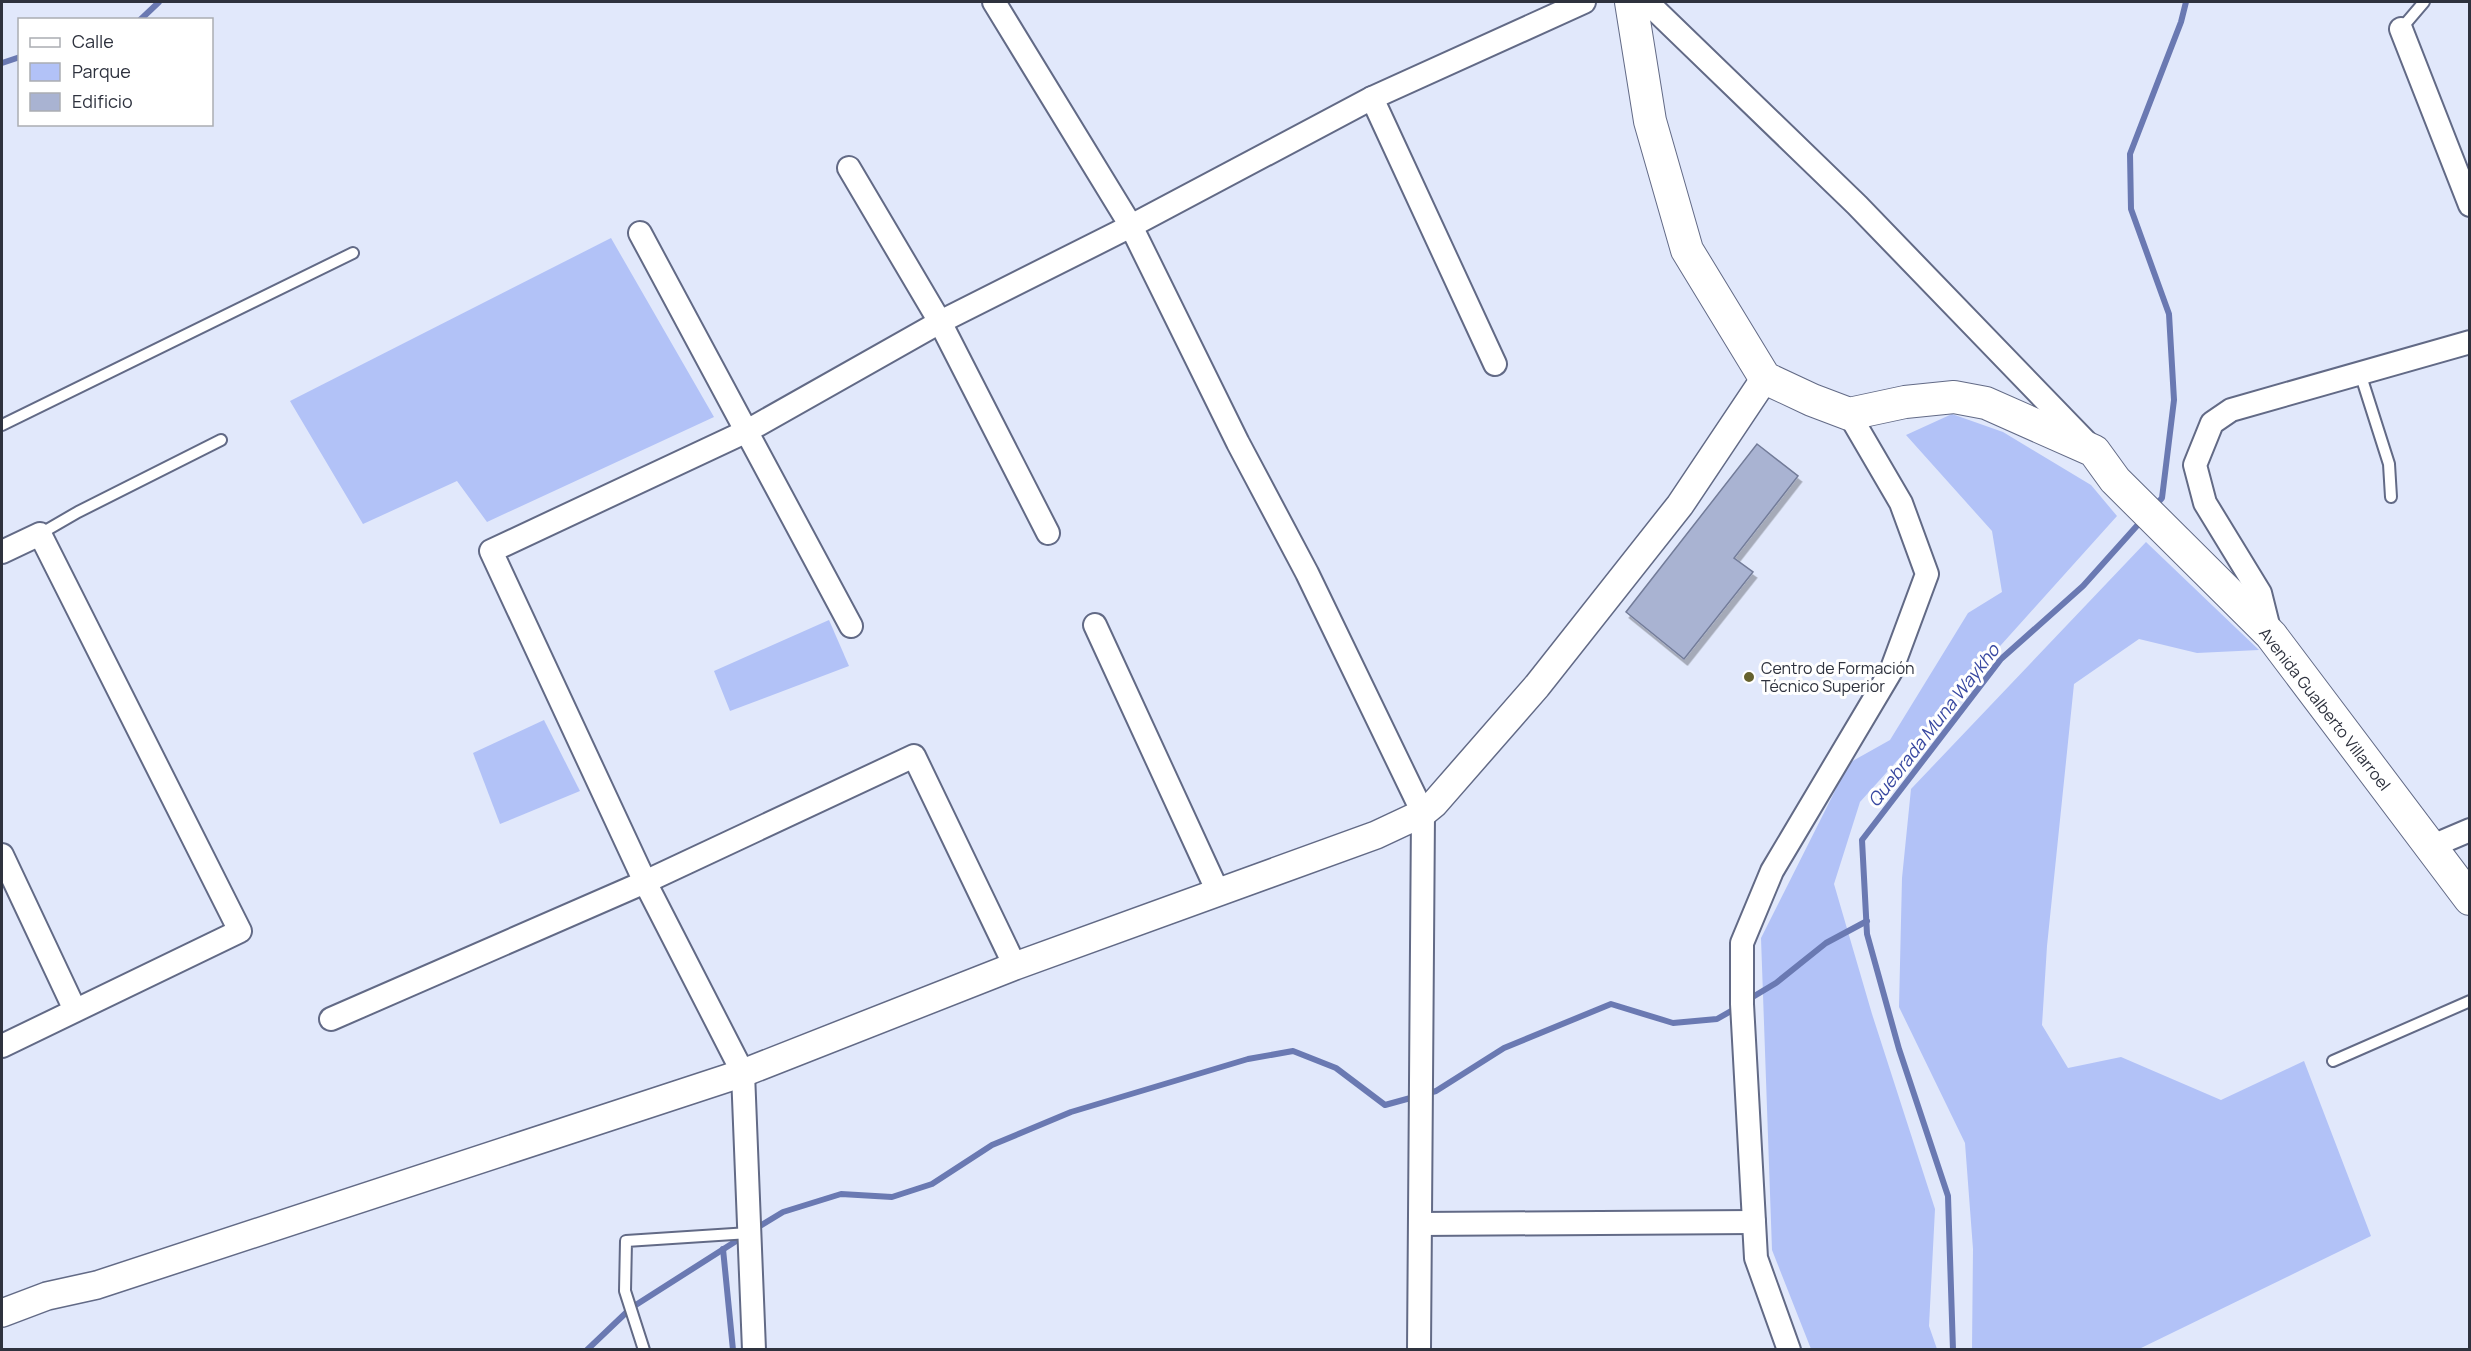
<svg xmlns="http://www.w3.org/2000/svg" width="2471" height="1351" viewBox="0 0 2471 1351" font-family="Manrope,sans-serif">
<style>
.green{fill:#b2c2f7}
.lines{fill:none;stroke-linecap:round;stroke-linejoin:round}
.stream{stroke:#6a79b2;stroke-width:6}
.building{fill:#a9b3d2;stroke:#737c99;stroke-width:1.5;filter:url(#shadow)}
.service-casing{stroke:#626a86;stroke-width:14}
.minor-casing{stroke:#626a86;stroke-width:26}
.tertiary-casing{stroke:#626a86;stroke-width:30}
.secondary-casing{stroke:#626a86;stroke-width:34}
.service{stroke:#fff;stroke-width:10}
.minor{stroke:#fff;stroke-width:22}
.tertiary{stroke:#fff;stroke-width:27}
.secondary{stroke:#fff;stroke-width:32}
.poi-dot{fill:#65612d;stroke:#fff;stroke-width:2}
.labels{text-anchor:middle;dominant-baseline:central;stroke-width:6;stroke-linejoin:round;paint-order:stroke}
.poi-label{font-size:16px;fill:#2e323e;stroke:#fff;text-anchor:start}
.street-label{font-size:16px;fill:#2e323e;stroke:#fff}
.water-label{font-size:18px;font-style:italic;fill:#3848a1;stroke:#fff}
</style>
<defs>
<filter id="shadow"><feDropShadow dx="3.5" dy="6" stdDeviation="0" flood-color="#0004"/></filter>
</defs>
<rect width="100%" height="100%" fill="#e1e8fb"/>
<g class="green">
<polygon points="611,238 714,417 487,522 457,481 363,524 290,401"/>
<polygon points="1952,414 2003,432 2091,485 2117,516 1860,802 1834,884 1872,1014 1935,1209 1929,1326 1937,1349 1811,1349 1772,1250 1761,938 1849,763 1890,740 1968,613 2002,592 1992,531 1906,435"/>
<polygon points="2146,542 2259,650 2197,653 2139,639 2074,684 2047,946 2042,1025 2068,1068 2121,1057 2221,1100 2304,1061 2371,1236 2139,1349 1972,1349 1973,1249 1965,1143 1899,1007 1902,878 1911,789"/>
<polygon points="829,620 849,666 730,711 714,671"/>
<polygon points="544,720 580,791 500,824 473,753"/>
</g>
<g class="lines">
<g class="stream">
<polyline points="140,20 159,2"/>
<polyline points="2,63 20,57"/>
<polyline points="2154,507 2162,498 2174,400 2169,314 2131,209 2130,154 2181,22 2186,2"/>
<polyline points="1746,1001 1776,983 1826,943 1867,921"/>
<polyline points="755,1229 783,1212 841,1194 892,1197 932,1184 992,1145 1071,1112 1248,1059 1293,1051 1336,1068 1385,1105 1436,1091 1504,1048 1611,1004 1673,1023 1717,1019 1738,1007"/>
<polyline points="723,1249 733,1350"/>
<polyline points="587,1350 631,1308 744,1236"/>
<polyline points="1953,1350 1948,1196 1899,1049 1867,934 1862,840 2001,659 2083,586 2143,519"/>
</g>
</g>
<polygon class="building" points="1757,444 1798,476 1734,558 1753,572 1684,659 1626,612"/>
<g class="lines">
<g class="service-casing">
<g id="service">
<polyline points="2401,29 2424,2"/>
<polyline points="2360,373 2389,464 2391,497"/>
<polyline points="2,425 353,253"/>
<polyline points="40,534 78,512 221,440"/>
<polyline points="2333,1061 2470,1001"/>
<polyline points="644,1350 625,1291 626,1241 749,1233"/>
</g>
</g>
<g class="minor-casing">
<g id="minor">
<polyline points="994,2 1131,226 1238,443 1307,573 1423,813 1419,1350"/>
<polyline points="1647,2 1857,205 2087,443"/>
<polyline points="2401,29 2470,205"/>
<polyline points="1372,98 1495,364"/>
<polyline points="849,168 940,322 1048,533"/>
<polyline points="640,233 851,626"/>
<polyline points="2,552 40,534 240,931 2,1046"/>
<polyline points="1095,625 1218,892"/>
<polyline points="2270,633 2260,593 2205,503 2195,465 2212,423 2231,410 2470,342"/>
<polyline points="2430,847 2470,830"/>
<polyline points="2,855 75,1010"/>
<polyline points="331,1019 645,882 914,756 1015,966"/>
<polyline points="1420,1224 1754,1222"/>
<polyline points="754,1350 743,1073 645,882 491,551 747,431 940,322 1131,226 1372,98 1584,2"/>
<polyline points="1789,1350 1756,1258 1742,1004 1742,943 1772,871 1891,671 1927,574 1901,503 1849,414"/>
</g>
</g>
<g class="tertiary-casing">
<polyline id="tertiary" points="2,1313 47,1296 97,1285 743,1073 1015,966 1376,835 1423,813 1434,804 1537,686 1680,505 1765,378"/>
</g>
<g class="secondary-casing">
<polyline id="secondary" points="1631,2 1650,121 1687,250 1765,378 1812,400 1849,414 1905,402 1954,397 1986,403 2094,451 2115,480 2271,635 2470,899"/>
</g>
<use href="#service" class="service"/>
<use href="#minor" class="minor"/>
<use href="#tertiary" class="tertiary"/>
<use href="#secondary" class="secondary"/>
</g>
<circle class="poi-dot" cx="1749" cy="677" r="6"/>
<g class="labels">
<g class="poi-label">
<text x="1761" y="668">Centro de Formación<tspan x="1761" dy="18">Técnico Superior</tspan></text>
</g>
<g class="street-label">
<text transform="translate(2325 709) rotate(52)">Avenida Gualberto Villarroel</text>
</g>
<g class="water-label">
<text transform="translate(1933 725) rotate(-52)">Quebrada Muna Waykho</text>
</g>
</g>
<rect width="2471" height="1351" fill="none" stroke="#2e323e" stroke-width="6"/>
<rect x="18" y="18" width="195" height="108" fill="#ffffff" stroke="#abadb2" stroke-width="1.5"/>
<rect x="30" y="38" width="30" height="9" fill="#ffffff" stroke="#abadb2" stroke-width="1.5"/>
<text x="72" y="48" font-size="18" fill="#2e323e">Calle</text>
<rect x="30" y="63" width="30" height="18" fill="#b2c2f7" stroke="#abadb2" stroke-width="1.5"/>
<text x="72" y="78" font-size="18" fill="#2e323e">Parque</text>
<rect x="30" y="93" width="30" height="18" fill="#a9b3d2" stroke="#abadb2" stroke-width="1.5"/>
<text x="72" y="108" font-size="18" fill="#2e323e">Edificio</text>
</svg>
